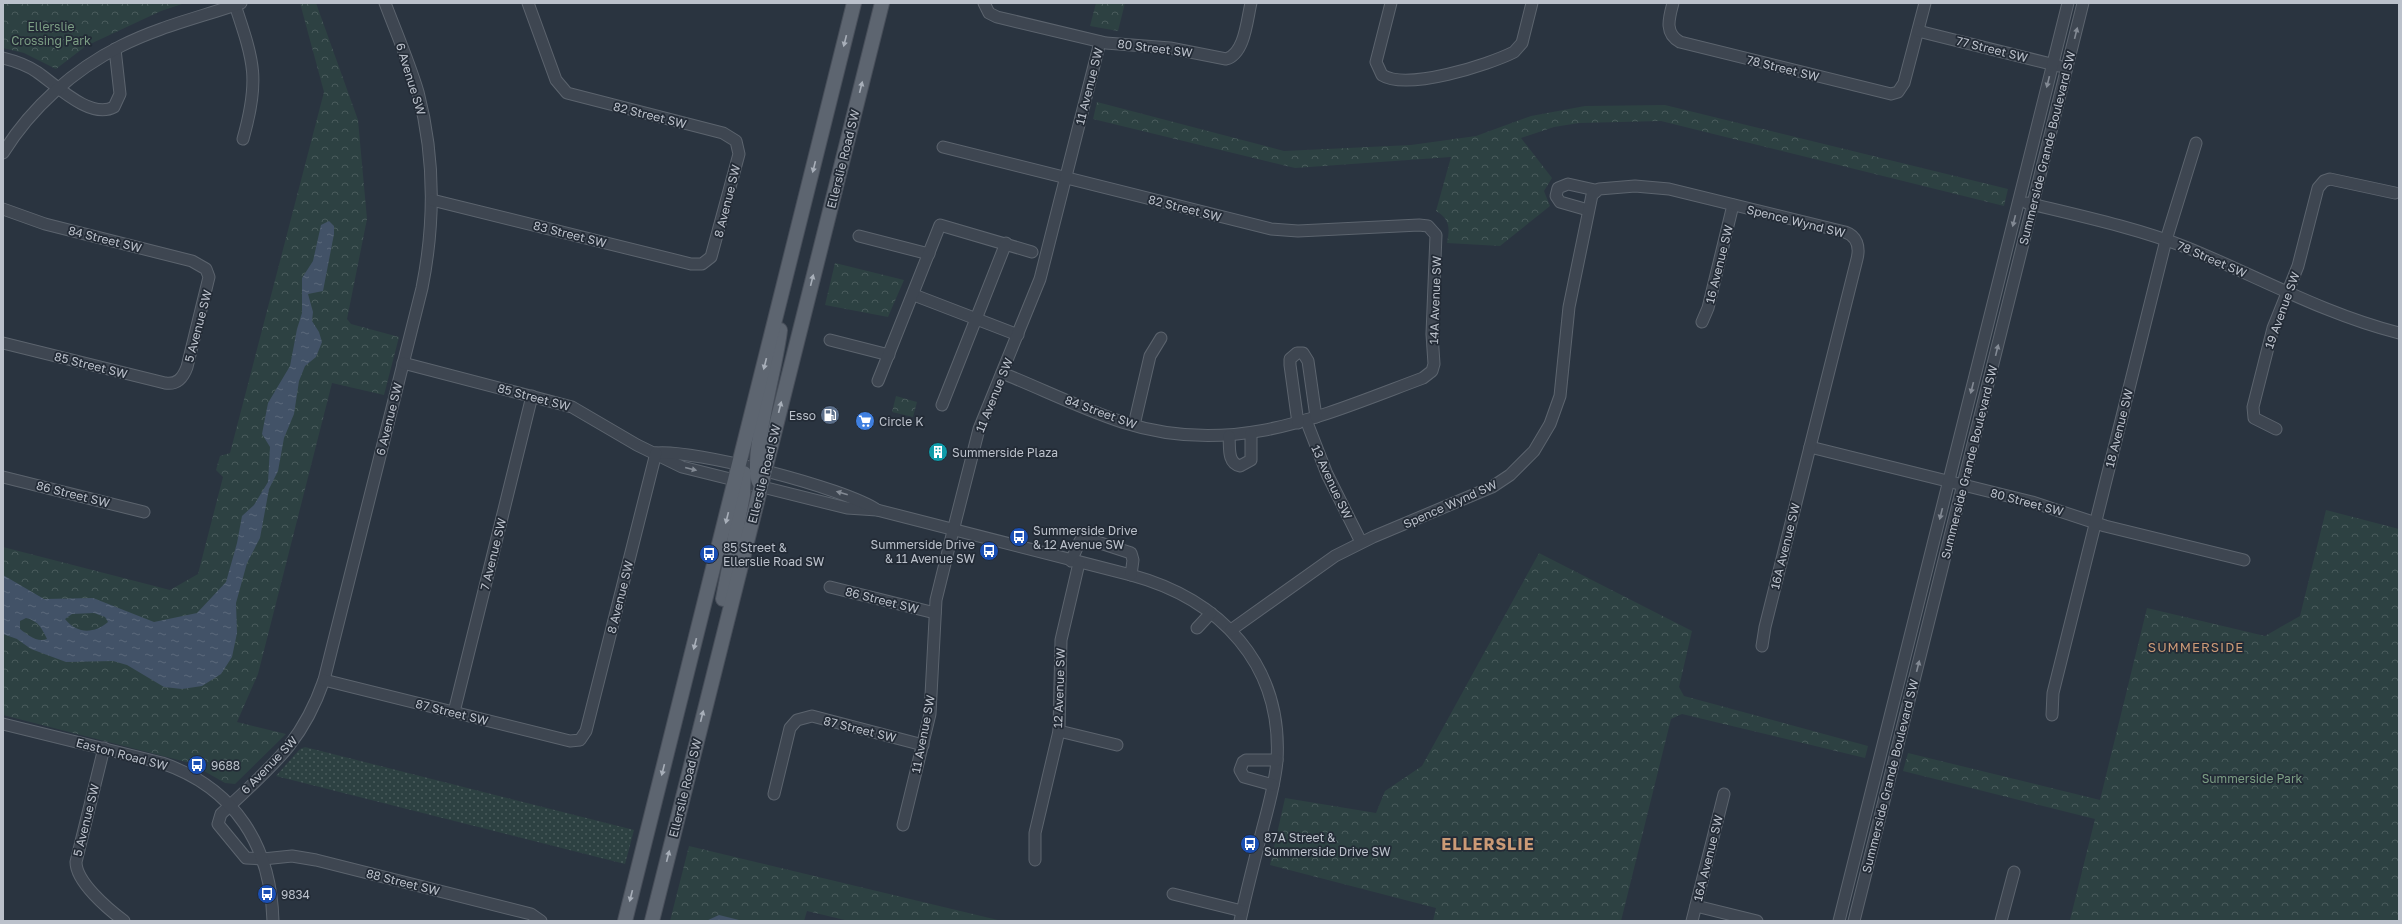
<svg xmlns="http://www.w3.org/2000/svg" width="2402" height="924" viewBox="0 0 2402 924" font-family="'Golos Text',sans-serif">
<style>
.grass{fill:url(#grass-dots)}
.forest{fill:url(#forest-crowns)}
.water{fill:url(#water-ripples);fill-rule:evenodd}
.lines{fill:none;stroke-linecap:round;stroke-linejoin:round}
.minor-casing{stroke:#5c646e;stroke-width:13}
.major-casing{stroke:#484f5a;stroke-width:16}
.minor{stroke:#3e4651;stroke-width:11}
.major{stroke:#5d6570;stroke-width:14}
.oneway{fill:#838a94}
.oneway2{fill:#a8afb9}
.labels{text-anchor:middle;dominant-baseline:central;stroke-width:3.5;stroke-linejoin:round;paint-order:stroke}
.park-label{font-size:12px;fill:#7c9e84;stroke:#232b36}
.street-label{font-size:12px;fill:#bbc1cb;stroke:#232b36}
.poi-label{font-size:12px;fill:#bbc1cb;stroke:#232b36;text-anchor:start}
.neighbourhood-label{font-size:13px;letter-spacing:1px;fill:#cb9a76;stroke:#232b36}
.district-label{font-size:16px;font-weight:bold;letter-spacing:1px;fill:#cb9a76;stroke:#232b36}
</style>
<defs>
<pattern id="grass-dots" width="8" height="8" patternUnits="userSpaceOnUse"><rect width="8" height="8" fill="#2d4142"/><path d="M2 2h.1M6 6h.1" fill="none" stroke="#4a5b5c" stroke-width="1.8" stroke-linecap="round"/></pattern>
<pattern id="forest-crowns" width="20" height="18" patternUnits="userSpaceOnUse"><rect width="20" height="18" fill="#2d4142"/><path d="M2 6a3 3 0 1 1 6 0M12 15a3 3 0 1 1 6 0" fill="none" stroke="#4a5b5c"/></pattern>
<pattern id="water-ripples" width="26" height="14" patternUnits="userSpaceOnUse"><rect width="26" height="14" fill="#425267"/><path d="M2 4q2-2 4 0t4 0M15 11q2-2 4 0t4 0" fill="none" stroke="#5b697b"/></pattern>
</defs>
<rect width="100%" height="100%" fill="#2a3440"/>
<polygon class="grass" points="305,747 634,830 625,864 276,776 300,749"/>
<g class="forest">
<polygon points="3,3 185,3 161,11 86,46 56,69 24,53 3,48"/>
<polygon points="300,3 316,3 358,120 367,219 347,319 351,324 399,337 384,395 332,383 258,674 237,722 286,734 235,784 225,783 190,763 3,715 3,547 170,590 198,574 223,477 216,470 220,456 230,453 324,92"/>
<polygon points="1096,3 1125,3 1118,31 1090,26"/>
<path d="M1097,102L1284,151L1411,145L1476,136L1531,116L1585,106L1665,105L2008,189L2004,206L1661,121L1579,123L1554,127L1521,138L1552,178L1544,191L1550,206L1500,246L1447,243C1450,228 1450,219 1436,211L1451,157L1295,168L1093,119Z"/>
<polygon points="835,263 904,280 888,317 825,305"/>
<polygon points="896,396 917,402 913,417 892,412"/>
<polygon points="2326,510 2399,529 2399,921 2070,920 2095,819 1903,771 1908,753 2100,800 2147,608 2265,636 2300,616"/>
<polygon points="1539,553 1692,631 1679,687 1684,696 1868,746 1865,758 1682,714 1671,719 1621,921 1433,921 1436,908 1270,865 1285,798 1376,813 1385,791 1422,766"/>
<polygon points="689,846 1002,921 849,921 807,911 804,921 670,921"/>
</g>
<g class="water">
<path d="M329,221L334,226V234L323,291L308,294L313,312L312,321L319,332L322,342L316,357L305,366L299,381L294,414L284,438L278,471L269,489L260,538L247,563L236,603L237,633L232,657L221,674L202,686L182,689L164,687L127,665L113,661L66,662L31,649L17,639L3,634V575L44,599L93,598L154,622L197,613L226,582L237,543L242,516L254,505L268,482L270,447L262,434L268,403L290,366L297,329L302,313V278L313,261L321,225ZM94,613L105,617L108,622C94,634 77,634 65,619L72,614ZM26,618C39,621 42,629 47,639C37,643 28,635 20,629V621Z"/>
<polygon points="719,915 743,921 706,921"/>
</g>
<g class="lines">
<g class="minor-casing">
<g id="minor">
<path d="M385,3C396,32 409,62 418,92C435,157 435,223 422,288L324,680C301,746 269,768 221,814L218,824L246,858L263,859L292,856L316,860L531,914L541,921"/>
<path d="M984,3L989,13L997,17L1106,43L1170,48L1226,59C1245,54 1247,19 1251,3"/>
<path d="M1391,3L1376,62L1382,75C1407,91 1488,65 1514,52L1522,43L1532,3"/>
<path d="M1673,3C1669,18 1664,33 1680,42L1891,94L1898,92L1904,83L1925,3"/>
<path d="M235,5C254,62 260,79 243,139"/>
<polyline points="1918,31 2059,66"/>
<path d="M3,58C15,61 27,65 37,72C55,84 90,120 114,107L120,94L115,49"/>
<path d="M943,147L1271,229L1298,231L1419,225L1428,226L1436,235L1432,334L1434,364L1432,371L1423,378C1321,416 1233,458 1122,422C1082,409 1042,389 1002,373"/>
<path d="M3,153C31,108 73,70 121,46C158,27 201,17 241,3"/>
<polyline points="432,200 691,264 702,264 711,257 739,154 736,141 723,133 567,93 556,80 528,3"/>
<path d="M2027,203C2081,216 2137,228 2188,248C2259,277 2324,314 2399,333"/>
<path d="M3,209L45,224L192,261L206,269L209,277L187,367C183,378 177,385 165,383L3,343"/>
<polyline points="1588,210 1560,202 1556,196 1558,188 1568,184 1595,190"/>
<polyline points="859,236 929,254"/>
<polyline points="914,295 1018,335"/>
<polyline points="1702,322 1708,308 1733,205"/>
<polyline points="830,340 889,355"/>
<path d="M403,363L572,407L637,445L682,467L847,508L877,510L1131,575C1220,599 1283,664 1277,761C1275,783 1269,805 1263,827C1255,858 1247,889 1240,921"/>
<polyline points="878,381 940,225 1032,252"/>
<polyline points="942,405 1006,243"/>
<polyline points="1306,420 1327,474 1361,542"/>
<polyline points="1298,423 1290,365 1290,359 1297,353 1303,353 1308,361 1316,417"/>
<polyline points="1134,425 1150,356 1161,338"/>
<polyline points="2276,429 2254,418 2253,407 2273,328 2298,266 2318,188 2324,181 2330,179 2395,193"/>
<path d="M1229,436C1230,447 1227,463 1240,466L1251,460V434"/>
<polyline points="1810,447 2032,502 2105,526 2244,560"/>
<path d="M656,453C694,449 845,488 877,510"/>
<polyline points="3,477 144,512"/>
<polyline points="1071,561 1080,541 1088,539 1131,553 1133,560 1131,575"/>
<polyline points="830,587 935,613"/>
<polyline points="1197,628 1211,613"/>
<path d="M1231,630L1335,556L1373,537L1492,487L1510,475L1534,451L1550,424L1560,396L1569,307L1592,195L1599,189L1635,186L1669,189L1845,232C1857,236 1860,247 1857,259L1765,627L1762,646"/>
<polyline points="324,680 570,741 580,740 586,731 656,453"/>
<polyline points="454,712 532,396"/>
<polyline points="2052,715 2053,693 2166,240 2196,143"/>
<path d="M3,724L162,763C235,788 271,846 273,921"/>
<polyline points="1059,731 1117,745"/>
<path d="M104,748L76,862C76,882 108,909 124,921"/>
<polyline points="1273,785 1244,777 1240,770 1243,762 1246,760 1277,760"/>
<polyline points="774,794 790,728 797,720 812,716 923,745"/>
<polyline points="903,825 930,714 936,600 953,531 979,429 1040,279 1100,42"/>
<polyline points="1035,860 1035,833 1059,731 1061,640 1079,563"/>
<polyline points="1173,894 1242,911"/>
<polyline points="1696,906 1757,921"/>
<polyline points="1692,921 1724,794"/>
<polyline points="1839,921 2068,3"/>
<polyline points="1854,921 2083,3"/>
<polyline points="2001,921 2014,872"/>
</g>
</g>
<g class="major-casing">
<g id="major">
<path d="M759,482C749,459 777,363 780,330"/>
<polyline points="723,599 743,495 744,473"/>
<polyline points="625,921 854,3"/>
<polyline points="652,921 882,3"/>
</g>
</g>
<use href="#minor" class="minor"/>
<use href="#major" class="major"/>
</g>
<defs><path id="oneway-solid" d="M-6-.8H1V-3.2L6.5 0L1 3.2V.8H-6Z"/></defs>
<g class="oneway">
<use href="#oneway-solid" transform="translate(2076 33) rotate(-76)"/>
<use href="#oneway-solid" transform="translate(2048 82) rotate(104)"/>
<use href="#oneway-solid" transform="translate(2014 221) rotate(104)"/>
<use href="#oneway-solid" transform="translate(1997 350) rotate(-76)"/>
<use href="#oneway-solid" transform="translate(1972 388) rotate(104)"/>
<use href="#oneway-solid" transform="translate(691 469) rotate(14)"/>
<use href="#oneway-solid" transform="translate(842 493) rotate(-164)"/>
<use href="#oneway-solid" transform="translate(1941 514) rotate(104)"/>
<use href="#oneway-solid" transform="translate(1918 666) rotate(-76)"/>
</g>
<g class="oneway2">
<use href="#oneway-solid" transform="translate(845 41) rotate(104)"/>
<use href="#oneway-solid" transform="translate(861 87) rotate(-76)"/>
<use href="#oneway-solid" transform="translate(814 167) rotate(104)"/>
<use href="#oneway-solid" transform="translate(812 280) rotate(-76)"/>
<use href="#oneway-solid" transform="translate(765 364) rotate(104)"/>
<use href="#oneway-solid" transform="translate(780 407) rotate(-76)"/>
<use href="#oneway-solid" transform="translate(727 518) rotate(104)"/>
<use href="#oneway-solid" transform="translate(695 644) rotate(104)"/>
<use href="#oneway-solid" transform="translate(702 716) rotate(-76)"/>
<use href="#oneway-solid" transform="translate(663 770) rotate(104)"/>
<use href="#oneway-solid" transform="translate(668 856) rotate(-76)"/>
<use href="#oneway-solid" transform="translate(631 896) rotate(104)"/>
</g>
<defs>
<g id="fuel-disc" transform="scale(1)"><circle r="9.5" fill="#5c6f8a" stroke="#232b36"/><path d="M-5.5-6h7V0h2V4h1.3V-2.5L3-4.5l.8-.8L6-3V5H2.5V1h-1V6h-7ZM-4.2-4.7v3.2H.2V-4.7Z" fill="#fff"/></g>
<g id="supermarket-disc" transform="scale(1)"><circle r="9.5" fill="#3f7fe0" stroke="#232b36"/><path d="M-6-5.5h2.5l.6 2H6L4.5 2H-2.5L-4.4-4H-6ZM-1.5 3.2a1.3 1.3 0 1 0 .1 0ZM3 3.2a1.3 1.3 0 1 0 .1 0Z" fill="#fff"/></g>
<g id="building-disc" transform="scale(1)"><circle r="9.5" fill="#0f9aa8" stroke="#232b36"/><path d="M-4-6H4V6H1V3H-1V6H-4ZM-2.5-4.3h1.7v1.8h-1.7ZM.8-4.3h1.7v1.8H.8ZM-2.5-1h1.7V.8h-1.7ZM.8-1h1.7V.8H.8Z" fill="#fff"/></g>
<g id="bus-disc" transform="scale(1)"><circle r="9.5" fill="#1a4fb4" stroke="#232b36"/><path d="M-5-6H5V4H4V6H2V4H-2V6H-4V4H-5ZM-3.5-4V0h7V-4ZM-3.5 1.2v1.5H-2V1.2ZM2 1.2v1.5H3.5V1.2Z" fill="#fff"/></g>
</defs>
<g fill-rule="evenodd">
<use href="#fuel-disc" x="830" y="415"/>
<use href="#supermarket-disc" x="865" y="421"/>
<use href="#building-disc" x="938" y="452"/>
<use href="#bus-disc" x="1019" y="537"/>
<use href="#bus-disc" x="989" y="551"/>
<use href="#bus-disc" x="709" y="554"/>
<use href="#bus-disc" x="197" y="765"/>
<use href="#bus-disc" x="1250" y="844"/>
<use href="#bus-disc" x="267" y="894"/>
</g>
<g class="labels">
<g class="park-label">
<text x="51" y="26">Ellerslie<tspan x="51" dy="14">Crossing Park</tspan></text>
<text x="2252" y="778">Summerside Park</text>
</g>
<g class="street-label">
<text transform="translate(1155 48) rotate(7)">80 Street SW</text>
<text transform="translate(1992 49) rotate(14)">77 Street SW</text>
<text transform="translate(1783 68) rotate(14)">78 Street SW</text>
<text transform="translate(411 79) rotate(73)">6 Avenue SW</text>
<text transform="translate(1089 86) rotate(-76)">11 Avenue SW</text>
<text transform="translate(650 115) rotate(14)">82 Street SW</text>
<text transform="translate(2047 148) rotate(-76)">Summerside Grande Boulevard SW</text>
<text transform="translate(843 159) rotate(-76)">Ellerslie Road SW</text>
<text transform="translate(727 201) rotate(-76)">8 Avenue SW</text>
<text transform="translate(1185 208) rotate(14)">82 Street SW</text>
<text transform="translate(1796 221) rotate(14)">Spence Wynd SW</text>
<text transform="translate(570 234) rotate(14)">83 Street SW</text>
<text transform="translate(105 239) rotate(14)">84 Street SW</text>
<text transform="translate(2212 259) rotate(23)">78 Street SW</text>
<text transform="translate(1719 264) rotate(-76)">16 Avenue SW</text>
<text transform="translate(1435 300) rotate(-88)">14A Avenue SW</text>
<text transform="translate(2282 310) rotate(-70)">19 Avenue SW</text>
<text transform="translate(198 326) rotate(-75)">5 Avenue SW</text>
<text transform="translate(91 365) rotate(14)">85 Street SW</text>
<text transform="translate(994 395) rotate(-68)">11 Avenue SW</text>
<text transform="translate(534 397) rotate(15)">85 Street SW</text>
<text transform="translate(1101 412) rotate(20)">84 Street SW</text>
<text transform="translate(389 419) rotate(-76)">6 Avenue SW</text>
<text transform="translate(2119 428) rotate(-76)">18 Avenue SW</text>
<text transform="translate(1969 462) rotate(-76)">Summerside Grande Boulevard SW</text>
<text transform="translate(764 474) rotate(-76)">Ellerslie Road SW</text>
<text transform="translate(1332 482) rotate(65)">13 Avenue SW</text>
<text transform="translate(73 494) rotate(14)">86 Street SW</text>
<text transform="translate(2027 502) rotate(15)">80 Street SW</text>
<text transform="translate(1450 504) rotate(-24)">Spence Wynd SW</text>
<text transform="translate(1785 546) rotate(-76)">16A Avenue SW</text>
<text transform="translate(493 554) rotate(-76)">7 Avenue SW</text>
<text transform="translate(620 597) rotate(-76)">8 Avenue SW</text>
<text transform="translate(882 600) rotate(14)">86 Street SW</text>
<text transform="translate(1059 688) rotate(-88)">12 Avenue SW</text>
<text transform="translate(452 712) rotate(14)">87 Street SW</text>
<text transform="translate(860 729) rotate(14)">87 Street SW</text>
<text transform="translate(923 734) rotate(-79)">11 Avenue SW</text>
<text transform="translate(122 754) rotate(15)">Easton Road SW</text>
<text transform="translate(269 765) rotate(-46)">6 Avenue SW</text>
<text transform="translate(1890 776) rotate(-76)">Summerside Grande Boulevard SW</text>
<text transform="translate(685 788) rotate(-76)">Ellerslie Road SW</text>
<text transform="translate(86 820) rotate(-76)">5 Avenue SW</text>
<text transform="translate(1708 858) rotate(-76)">16A Avenue SW</text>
<text transform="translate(403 882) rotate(14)">88 Street SW</text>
</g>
<g class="poi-label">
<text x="816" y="415" text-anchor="end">Esso</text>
<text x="879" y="421">Circle K</text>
<text x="952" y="452">Summerside Plaza</text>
<text x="1033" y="530">Summerside Drive<tspan x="1033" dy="14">&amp; 12 Avenue SW</tspan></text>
<text x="975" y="544" text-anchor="end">Summerside Drive<tspan x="975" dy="14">&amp; 11 Avenue SW</tspan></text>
<text x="723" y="547">85 Street &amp;<tspan x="723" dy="14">Ellerslie Road SW</tspan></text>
<text x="211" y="765">9688</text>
<text x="1264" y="837">87A Street &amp;<tspan x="1264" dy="14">Summerside Drive SW</tspan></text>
<text x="281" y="894">9834</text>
</g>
<g class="neighbourhood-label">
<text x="2196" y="647">SUMMERSIDE</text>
</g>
<g class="district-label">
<text x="1488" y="844">ELLERSLIE</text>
</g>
</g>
<rect width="2402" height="924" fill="none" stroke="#bbc1cb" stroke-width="8"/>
</svg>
